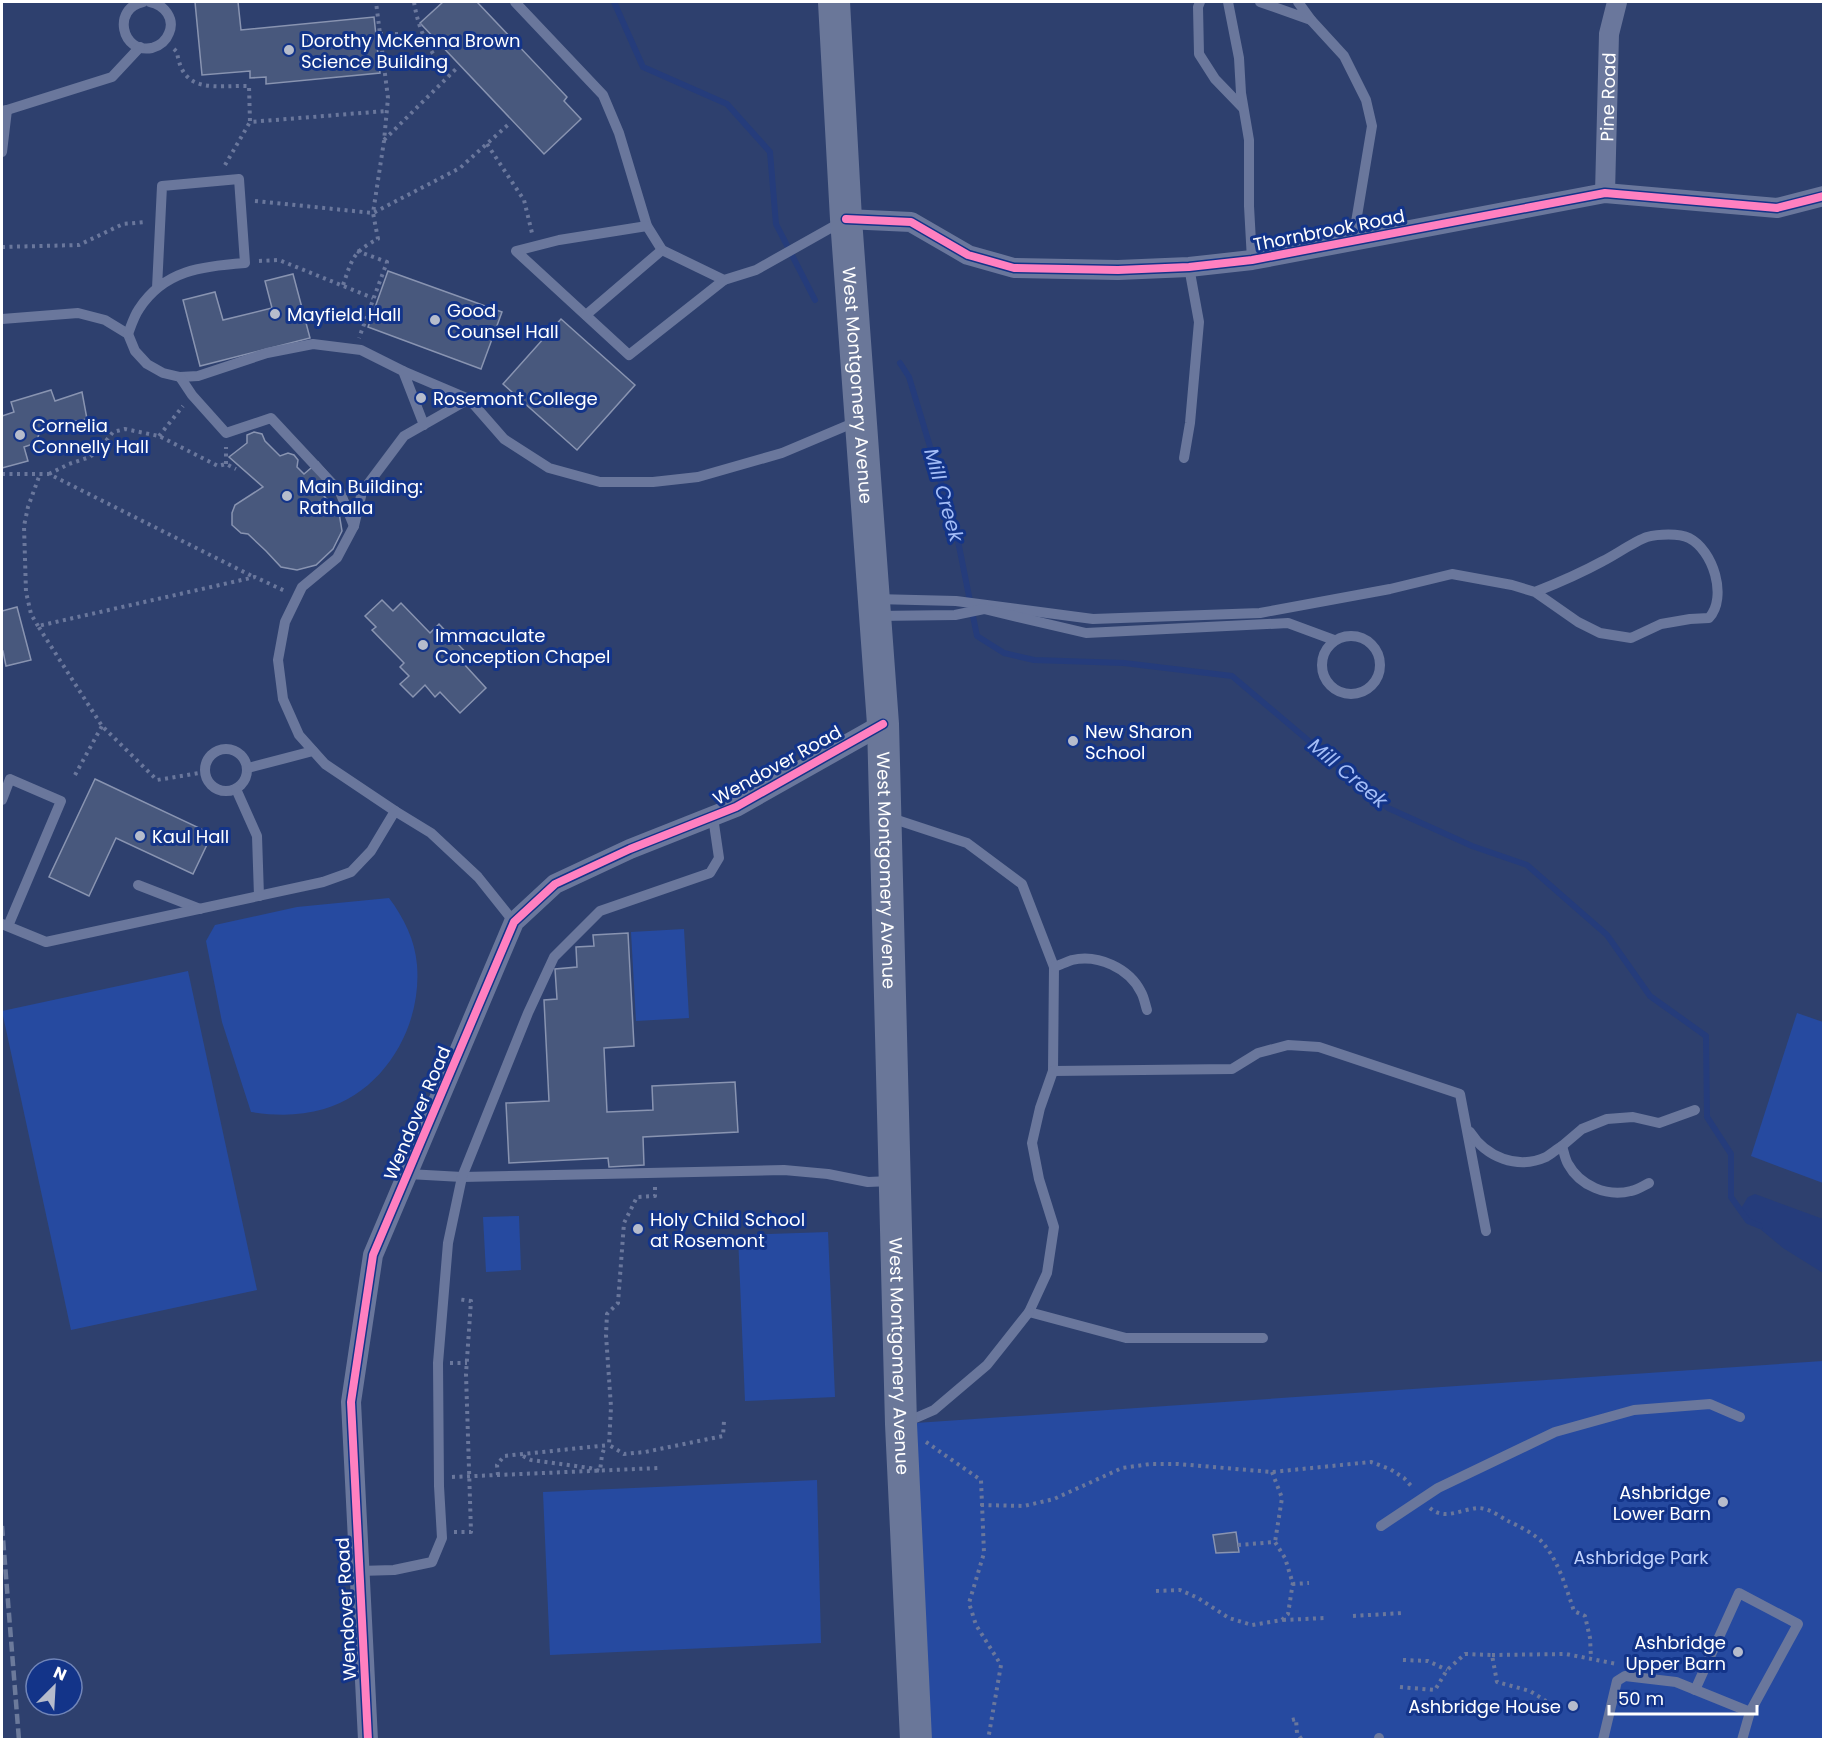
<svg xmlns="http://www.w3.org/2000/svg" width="1825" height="1741" viewBox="0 0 1825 1741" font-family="Poppins,sans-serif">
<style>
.green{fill:#264aa0}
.water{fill:#253c7b}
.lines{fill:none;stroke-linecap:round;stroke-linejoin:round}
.stream{stroke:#253c7b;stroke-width:6}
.building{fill:#48587d;stroke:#8994b1;stroke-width:1.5}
.path{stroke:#6a779c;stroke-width:4;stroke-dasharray:3 4.5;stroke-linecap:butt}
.service{stroke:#6a779c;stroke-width:10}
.minor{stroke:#6a779c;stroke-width:20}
.primary{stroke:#6a7799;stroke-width:32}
.rail{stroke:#6c7a9b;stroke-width:4.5;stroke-dasharray:10 4.5;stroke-linecap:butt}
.cycleway-casing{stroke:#133489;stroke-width:11}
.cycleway{stroke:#ff80c0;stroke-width:8}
.poi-dot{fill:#b6bccc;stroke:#133489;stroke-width:2}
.labels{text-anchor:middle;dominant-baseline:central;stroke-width:6;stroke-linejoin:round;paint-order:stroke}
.poi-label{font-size:18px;fill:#fff;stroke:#133489;text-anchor:start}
.street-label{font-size:18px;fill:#fff;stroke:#133489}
.park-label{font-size:18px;fill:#bfd1fc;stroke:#133489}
.water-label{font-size:20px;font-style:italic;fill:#a4bdf7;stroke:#133489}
</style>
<rect width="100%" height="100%" fill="#2e406e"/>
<g class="green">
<path d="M389,898C404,918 415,940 417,965C422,1026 385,1091 324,1109C300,1116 277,1116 251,1112L222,1022L206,941L215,925L297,907Z"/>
<polygon points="684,929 689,1018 636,1021 631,932"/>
<polygon points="188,971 257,1290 71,1330 2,1011"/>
<polygon points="1797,1013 1823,1022 1823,1183 1751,1156"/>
<polygon points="519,1216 521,1270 486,1272 483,1217"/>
<polygon points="828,1232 835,1397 745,1401 738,1235"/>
<polygon points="1823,1361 1823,1739 916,1739 901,1424"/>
<polygon points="817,1480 821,1643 550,1655 543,1492"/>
</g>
<polygon class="water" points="1755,1194 1823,1219 1823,1273 1783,1248 1742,1214 1743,1212 1740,1210 1748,1197"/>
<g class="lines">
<g class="stream">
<polyline points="614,2 643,67 727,104 770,152 776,224 815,300"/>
<polyline points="900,363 909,377 957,536 977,636 1004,653 1034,660 1124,663 1232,676 1388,808 1472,846 1527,865 1607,935 1650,996 1706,1036 1707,1117 1731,1154 1731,1197 1748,1221 1760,1226"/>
</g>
</g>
<g class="building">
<polygon points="195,2 238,2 241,30 374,17 380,73 266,84 266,77 250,78 250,71 202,75"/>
<polygon points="443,2 477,2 567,97 564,101 581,119 544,154 420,23"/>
<polygon points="388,271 502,312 481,369 368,327"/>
<polygon points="293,274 310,338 200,366 183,300 215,292 223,320 272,308 265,281"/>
<polygon points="561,319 635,385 577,450 503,384"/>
<polygon points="51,390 55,401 82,392 87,419 41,428 36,443 24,447 28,461 2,468 2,416 14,412 11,402"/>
<polygon points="254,432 262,434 265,441 280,456 288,453 294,455 298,460 297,467 304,474 318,462 330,476 317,488 339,513 342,531 333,549 316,565 297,570 281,567 266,551 248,534 241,533 232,525 232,513 235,505 263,487 229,457 247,443 247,435"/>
<polygon points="382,600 393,611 401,603 430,633 439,624 471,658 464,664 486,688 460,713 440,692 435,697 425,685 413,697 400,684 409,676 400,667 404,663 372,630 376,627 365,616"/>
<polygon points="17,607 31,660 6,666 3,651 2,651 2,611"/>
<polygon points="95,779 212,834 193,874 116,838 89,896 49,877"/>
<polygon points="628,933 634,1046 604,1048 607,1112 653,1110 652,1086 735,1082 738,1132 643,1137 644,1165 609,1167 608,1158 509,1163 506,1103 549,1101 544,1000 557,999 555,969 577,967 576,947 594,946 593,935"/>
<polygon points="1236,1532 1239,1552 1216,1553 1213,1535"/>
</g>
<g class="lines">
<g class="path">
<path d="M414,2C419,33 430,52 449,76"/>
<polyline points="380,34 399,34 425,41"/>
<path d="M174,49L177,52C183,95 215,85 249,86L250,122L386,111"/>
<polyline points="384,140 458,67"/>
<polyline points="487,144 524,200 532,233"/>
<polyline points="225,165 250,122"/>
<polyline points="255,201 373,213 460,168 510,123"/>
<polyline points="2,247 79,245 123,224 146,222"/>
<polyline points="357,251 387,262 359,338"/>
<polyline points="259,261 279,260 373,298"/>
<path d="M343,285C352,260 352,252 378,239L373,213L384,141L388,98L376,2"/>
<polyline points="159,436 183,406"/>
<polyline points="226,464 226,447"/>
<polyline points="2,474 49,474 254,577"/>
<polyline points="49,474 69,464 90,457 102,446 113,432 125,429 159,436 218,466 226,464 236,469"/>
<polyline points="38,626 31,614 26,592 24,526 28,507 40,474"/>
<polyline points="205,772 157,780 102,726 38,626 255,577 285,591"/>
<polyline points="75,775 102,726"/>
<polyline points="655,1187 655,1196 637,1197 624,1223 618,1303 607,1314 606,1335 611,1407 609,1445 624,1454 645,1452 723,1436 724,1421"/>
<polyline points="450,1363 467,1363"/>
<polyline points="926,1442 981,1480 984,1553 969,1603 976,1625 1001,1665 988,1740"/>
<polyline points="523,1456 531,1460 590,1468 600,1471 602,1455 605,1446"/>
<polyline points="1272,1472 1282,1498 1275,1542"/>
<polyline points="498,1475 497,1465 504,1456 609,1445"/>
<polyline points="452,1477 659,1468"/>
<polyline points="981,1505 1024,1506 1054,1499 1122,1468 1150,1464 1178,1464 1272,1472 1371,1462 1390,1469 1404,1478 1413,1488"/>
<path d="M1430,1508C1444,1521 1462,1509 1478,1508C1489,1508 1499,1516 1508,1521C1519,1526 1535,1534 1543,1543C1559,1562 1566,1588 1574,1611L1585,1616L1590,1638L1591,1658"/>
<polyline points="454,1532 471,1532 466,1374 471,1301 457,1299"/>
<polyline points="1238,1545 1275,1542 1285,1558 1293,1584 1309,1583"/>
<polyline points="1156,1591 1180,1590 1198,1598 1229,1618 1252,1625 1282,1620 1288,1614 1293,1582"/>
<polyline points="1353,1616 1403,1613"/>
<polyline points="1283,1620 1326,1618"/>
<polyline points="1492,1655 1566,1654 1617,1664"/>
<polyline points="1403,1660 1428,1661 1447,1670"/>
<polyline points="1400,1687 1435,1690 1447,1670 1465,1654 1492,1655 1497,1682 1530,1691 1546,1701"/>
<polyline points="1292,1720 1296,1719 1297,1733 1302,1740"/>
</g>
<g class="service">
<path d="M143,2C112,8 121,54 152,48C159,46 166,41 169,33C175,19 165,5 150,2"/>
<polyline points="515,2 603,95 619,133 647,226 662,250 724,280 756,270 843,221"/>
<polyline points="1200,2 1198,7 1199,54 1215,79 1243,108"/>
<polyline points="1228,2 1239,58 1241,93 1249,140 1249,206 1252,260"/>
<polyline points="1260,2 1311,20"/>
<polyline points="1298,2 1311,20 1344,56 1366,100 1372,126 1353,240"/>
<polyline points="7,110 112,77 140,47"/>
<polyline points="2,111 7,110 2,152"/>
<polyline points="647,226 559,240 516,251 629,355 724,280"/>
<polyline points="586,315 662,250"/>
<polyline points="2,319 78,313 105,320 128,334 135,351 147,364 163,373 180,377 198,376 267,353 313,344 361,350 403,371"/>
<path d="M128,334C131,326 134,316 139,309C164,270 203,266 245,263L239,179L162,186L157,288"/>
<polyline points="180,377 192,395 226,433 271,418 340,492 354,526"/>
<polyline points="469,399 504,439 549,468 600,482 653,482 698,477 782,453 858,421"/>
<polyline points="1184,458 1190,423 1199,322 1189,267"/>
<path d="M875,599L956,601L1093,619L1260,613L1390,589L1452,574L1512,585L1535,592L1578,622L1600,633L1631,638L1661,624L1690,619L1709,618C1728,597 1713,550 1689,538C1679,533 1658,534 1647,537C1635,541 1615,555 1603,561C1581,573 1558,583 1535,592"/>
<polyline points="876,616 955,615 984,609 1086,633 1288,623 1334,640"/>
<circle cx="1351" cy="665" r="29"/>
<circle cx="226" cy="770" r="21"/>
<polyline points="248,768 313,751"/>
<polyline points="236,789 257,836 259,896"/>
<polyline points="2,800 10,779 61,801 8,926"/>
<polyline points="395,811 325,764 299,735 283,699 278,660 285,622 302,587 337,558 354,526 362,492 404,436 469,399 403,371 424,425"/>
<polyline points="888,817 967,843 1022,884 1054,967 1053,1071 1040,1108 1032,1143 1039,1179 1054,1227 1047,1273 1029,1312 1126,1338 1263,1338"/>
<polyline points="138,885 200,909"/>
<polyline points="2,924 46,942 323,882 351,872 371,851 395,811 431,833 478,877 514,922"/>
<path d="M1054,967C1060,965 1066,962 1072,960C1098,954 1129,968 1141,992C1144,997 1145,1004 1147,1010"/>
<polyline points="1053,1071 1232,1069 1258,1053 1288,1045 1319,1047 1460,1094 1486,1231"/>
<path d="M1470,1132C1486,1157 1517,1170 1546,1157C1551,1154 1557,1149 1562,1146C1564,1152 1565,1159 1568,1164C1580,1186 1607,1197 1631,1191C1637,1190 1643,1186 1649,1183"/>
<polyline points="1562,1146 1582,1129 1607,1119 1633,1117 1659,1123 1695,1110"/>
<polyline points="408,1174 462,1177 784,1170 828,1174 868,1182 891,1181"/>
<polyline points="904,1423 934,1410 987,1365 1029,1312"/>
<polyline points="1381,1526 1438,1488 1555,1432 1634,1410 1710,1404 1740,1417"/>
<polyline points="359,1571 394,1570 432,1562 442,1538 439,1486 438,1363 448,1243 462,1177 528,1013 554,957 600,911 710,873 719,858 713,817"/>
<polyline points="1695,1690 1739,1593 1798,1624 1750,1712"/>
<polyline points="1379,1740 1379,1738"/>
<polyline points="1603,1740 1617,1681 1625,1676 1676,1682 1750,1712 1742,1740"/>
</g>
<g class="minor">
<path id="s1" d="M1605,193L1609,34L1617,2"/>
<polyline points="846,219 911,222 968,255 1014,268 1118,270 1189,267 1252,260 1605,193 1777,208 1824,196"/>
<polyline points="368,1740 351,1402 373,1255 514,922 555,884 630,849 736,807 883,724"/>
</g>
<path class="primary" id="s2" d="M834,2L846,219L883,724L901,1424L916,1740"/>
<polyline class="rail" points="2,1526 19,1740"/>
<g class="cycleway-casing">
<g id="cycleway">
<polyline points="846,219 911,222 968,255 1014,268 1118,270 1189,267 1252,260 1605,193 1777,208 1824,196"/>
<polyline points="368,1740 351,1402 373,1255 514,922 555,884 630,849 736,807 883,724"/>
</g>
</g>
<use href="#cycleway" class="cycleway"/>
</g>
<g class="poi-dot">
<circle cx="289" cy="50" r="6"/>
<circle cx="275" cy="314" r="6"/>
<circle cx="435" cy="320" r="6"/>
<circle cx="421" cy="398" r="6"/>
<circle cx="20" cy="435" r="6"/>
<circle cx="287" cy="496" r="6"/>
<circle cx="423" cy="645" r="6"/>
<circle cx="1073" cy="741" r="6"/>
<circle cx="140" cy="836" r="6"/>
<circle cx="638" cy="1229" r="6"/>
<circle cx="1723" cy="1502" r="6"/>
<circle cx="1738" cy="1652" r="6"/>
<circle cx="1573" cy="1706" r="6"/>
</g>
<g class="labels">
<g class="poi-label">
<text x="301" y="40">Dorothy McKenna Brown<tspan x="301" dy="21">Science Building</tspan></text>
<text x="447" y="310">Good<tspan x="447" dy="21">Counsel Hall</tspan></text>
<text x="287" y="314">Mayfield Hall</text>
<text x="433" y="398">Rosemont College</text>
<text x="32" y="425">Cornelia<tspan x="32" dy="21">Connelly Hall</tspan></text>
<text x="299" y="486">Main Building:<tspan x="299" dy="21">Rathalla</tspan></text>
<text x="435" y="635">Immaculate<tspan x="435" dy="21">Conception Chapel</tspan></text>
<text x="1085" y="731">New Sharon<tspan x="1085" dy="21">School</tspan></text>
<text x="152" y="836">Kaul Hall</text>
<text x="650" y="1219">Holy Child School<tspan x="650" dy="21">at Rosemont</tspan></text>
<text x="1711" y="1492" text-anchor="end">Ashbridge<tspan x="1711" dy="21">Lower Barn</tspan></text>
<text x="1726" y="1642" text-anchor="end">Ashbridge<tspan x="1726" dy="21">Upper Barn</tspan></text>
<text x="1561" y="1706" text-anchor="end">Ashbridge House</text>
</g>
<g class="street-label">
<text stroke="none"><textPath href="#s1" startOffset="96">Pine Road</textPath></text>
<text transform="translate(1329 230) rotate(-11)">Thornbrook Road</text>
<text stroke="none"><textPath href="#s2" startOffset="384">West Montgomery Avenue</textPath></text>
<text transform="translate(777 765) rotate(-29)">Wendover Road</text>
<text stroke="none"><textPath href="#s2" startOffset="870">West Montgomery Avenue</textPath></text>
<text transform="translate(417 1113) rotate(-67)">Wendover Road</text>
<text stroke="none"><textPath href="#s2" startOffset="1356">West Montgomery Avenue</textPath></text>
<text transform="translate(346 1609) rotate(-93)">Wendover Road</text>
</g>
<g class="park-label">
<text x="1641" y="1557">Ashbridge Park</text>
</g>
<g class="water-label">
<text transform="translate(944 495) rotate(74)">Mill Creek</text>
<text transform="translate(1348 773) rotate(40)">Mill Creek</text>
</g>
</g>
<rect width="1825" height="1741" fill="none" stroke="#ffffff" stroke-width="6"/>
<g transform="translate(54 1687) rotate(24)"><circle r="28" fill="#133489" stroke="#7185b8" stroke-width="1.5"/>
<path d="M0-4.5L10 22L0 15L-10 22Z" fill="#b6bccc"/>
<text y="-9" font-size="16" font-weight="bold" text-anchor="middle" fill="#ffffff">N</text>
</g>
<path d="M1609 1705v9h148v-9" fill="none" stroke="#ffffff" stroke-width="3"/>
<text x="1618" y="1705" font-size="18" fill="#ffffff" stroke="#133489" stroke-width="4.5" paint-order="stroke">50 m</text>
</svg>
